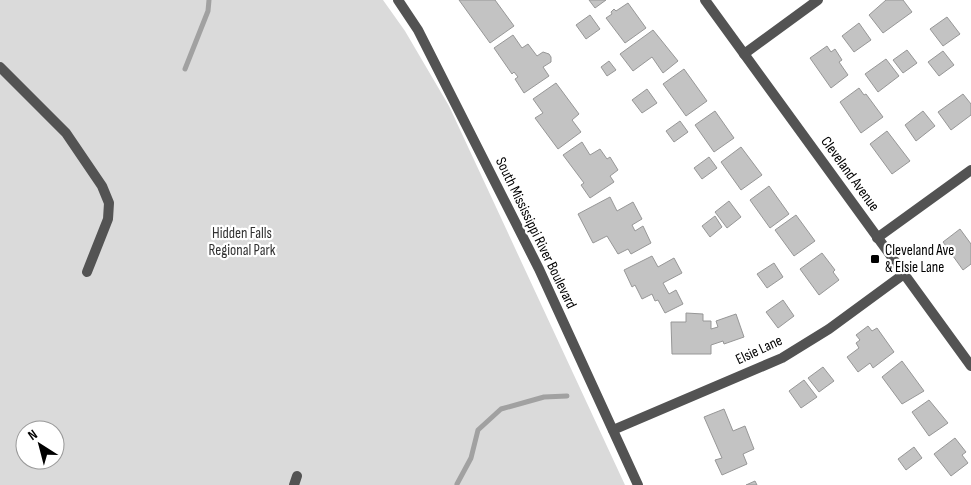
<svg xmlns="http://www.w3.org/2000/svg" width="971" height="485" viewBox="0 0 971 485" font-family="'Sofia Sans Condensed',sans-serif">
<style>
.green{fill:#dadada;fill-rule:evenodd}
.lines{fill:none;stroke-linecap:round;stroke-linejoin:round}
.stream{stroke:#a1a1a1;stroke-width:5}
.building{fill:#c3c3c3;stroke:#979797}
.service{stroke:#535353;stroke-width:10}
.minor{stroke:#535353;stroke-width:10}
.tertiary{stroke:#535353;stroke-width:10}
.poi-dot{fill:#000;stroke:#fff;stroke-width:2}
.labels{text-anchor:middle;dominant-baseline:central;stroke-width:4.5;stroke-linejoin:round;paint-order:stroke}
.street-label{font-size:15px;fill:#000;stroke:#fff}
.park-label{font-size:15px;fill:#313131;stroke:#fff}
.poi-label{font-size:15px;fill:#000;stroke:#fff;text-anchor:start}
</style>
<rect width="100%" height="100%" fill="#fff"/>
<path class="green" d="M0,0H383L405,31L449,106L625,485H0ZM25,430H55V460H25Z"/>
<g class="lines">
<g class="stream">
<polyline points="185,69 208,11 209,0"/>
<polyline points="457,484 471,458 478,430 501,409 544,397 567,396"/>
</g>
</g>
<g class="building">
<polygon points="459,0 495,0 514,26 490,43"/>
<polygon points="589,0 606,0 595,8"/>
<polygon points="886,0 903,0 912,12 883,33 869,15"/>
<polygon points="628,3 646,28 625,43 606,18 612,14 611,12 614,9 616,11"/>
<polygon points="590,15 600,29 586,39 576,25"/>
<polygon points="947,17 960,34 943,46 930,29"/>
<polygon points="859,23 871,40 854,52 842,36"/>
<polygon points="653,30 678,61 663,73 652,57 633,71 620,54"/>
<polygon points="513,35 522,48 528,44 537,56 543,52 549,54 551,57 551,62 543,67 549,76 524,93 515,79 518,77 514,72 512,74 494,48"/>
<polygon points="827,46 831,52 835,49 842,60 839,62 848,75 831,88 810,58"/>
<polygon points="907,50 917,63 903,73 893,60"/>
<polygon points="943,51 954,65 939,76 928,62"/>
<polygon points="886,59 899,76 878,92 865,74"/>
<polygon points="609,61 616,70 607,76 601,67"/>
<polygon points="684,69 707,101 686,116 663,84"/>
<polygon points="556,83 579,114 572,120 581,132 558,149 535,118 543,113 533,99"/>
<polygon points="859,88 864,95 866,94 883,117 861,133 840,102"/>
<polygon points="647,89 657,103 642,113 632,100"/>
<polygon points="963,94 971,104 971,115 951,130 938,112"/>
<polygon points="715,111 734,138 714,152 695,125"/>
<polygon points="923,111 935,126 916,141 905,125"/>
<polygon points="680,121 688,132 674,142 666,131"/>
<polygon points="887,131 910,161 892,174 870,144"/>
<polygon points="582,142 590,155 600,149 607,159 610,157 618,170 610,176 614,182 590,198 581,185 584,183 563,155"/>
<polygon points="741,147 762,175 741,190 721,162"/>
<polygon points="709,157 717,168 702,179 694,168"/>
<polygon points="769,186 789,214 770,228 750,200"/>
<polygon points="610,197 617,211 633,202 642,219 632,225 635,231 643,226 651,243 631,254 628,249 618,254 607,236 593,243 578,214"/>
<polygon points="729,201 741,217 727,228 715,212"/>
<polygon points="796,215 815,241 794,256 775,230"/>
<polygon points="715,216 722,227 710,237 702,226"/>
<polygon points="960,229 971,244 971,264 963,270 943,242"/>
<polygon points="822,253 835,270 833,272 839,280 819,295 800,269"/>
<polygon points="652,256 658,267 674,258 682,273 663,283 669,294 676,290 683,304 665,313 658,300 655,301 652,294 642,299 635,285 632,287 624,270"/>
<polygon points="774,263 783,277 767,288 757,274"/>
<polygon points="783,300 794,316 778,328 766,312"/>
<polygon points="686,313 703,314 703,321 711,321 711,329 718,327 716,321 736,314 744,337 724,344 723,341 711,345 711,354 672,354 671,322 686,322"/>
<polygon points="868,326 872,331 877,328 894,352 873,368 870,363 858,372 847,357 859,348 856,343 860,340 856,335"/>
<polygon points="902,361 924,391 902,404 882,377"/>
<polygon points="823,367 834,381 819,392 808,378"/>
<polygon points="804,380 817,397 801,408 789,391"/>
<polygon points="929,400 948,423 929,436 912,412"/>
<polygon points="724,409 733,431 745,426 754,449 743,454 747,464 722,475 715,460 722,458 704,417"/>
<polygon points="955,438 966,452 962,455 968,463 951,476 934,454"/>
<polygon points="914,447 922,458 906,470 898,459"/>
<polygon points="755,481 757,485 746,485"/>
</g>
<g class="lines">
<polyline class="service" points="294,485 297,476"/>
<g class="minor">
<polyline points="744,54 818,0"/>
<polyline points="0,67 66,133 102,186 109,203 108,219 87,272"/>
<polyline points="877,238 971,170"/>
<polyline points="613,430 782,358 829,329 904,274"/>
</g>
<g class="tertiary">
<polyline points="398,0 418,30 539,269 638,485"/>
<polyline points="705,0 971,366"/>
</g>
</g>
<rect class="poi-dot" x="870" y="254" width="10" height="10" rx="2.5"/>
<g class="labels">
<g class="street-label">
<text transform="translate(850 174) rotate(54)">Cleveland Avenue</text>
<text transform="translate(536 233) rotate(64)">South Mississippi River Boulevard</text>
<text transform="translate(759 350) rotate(-25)">Elsie Lane</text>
</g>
<g class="park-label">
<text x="242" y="233">Hidden Falls<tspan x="242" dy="17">Regional Park</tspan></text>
</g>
<g class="poi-label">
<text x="885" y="250">Cleveland Ave<tspan x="885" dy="17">&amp; Elsie Lane</tspan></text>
</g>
</g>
<g transform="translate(40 445) rotate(324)"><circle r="24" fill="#ffffff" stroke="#999999"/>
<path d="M0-4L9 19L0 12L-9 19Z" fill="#000000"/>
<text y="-8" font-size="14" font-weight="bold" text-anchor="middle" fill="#000000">N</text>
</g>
</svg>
